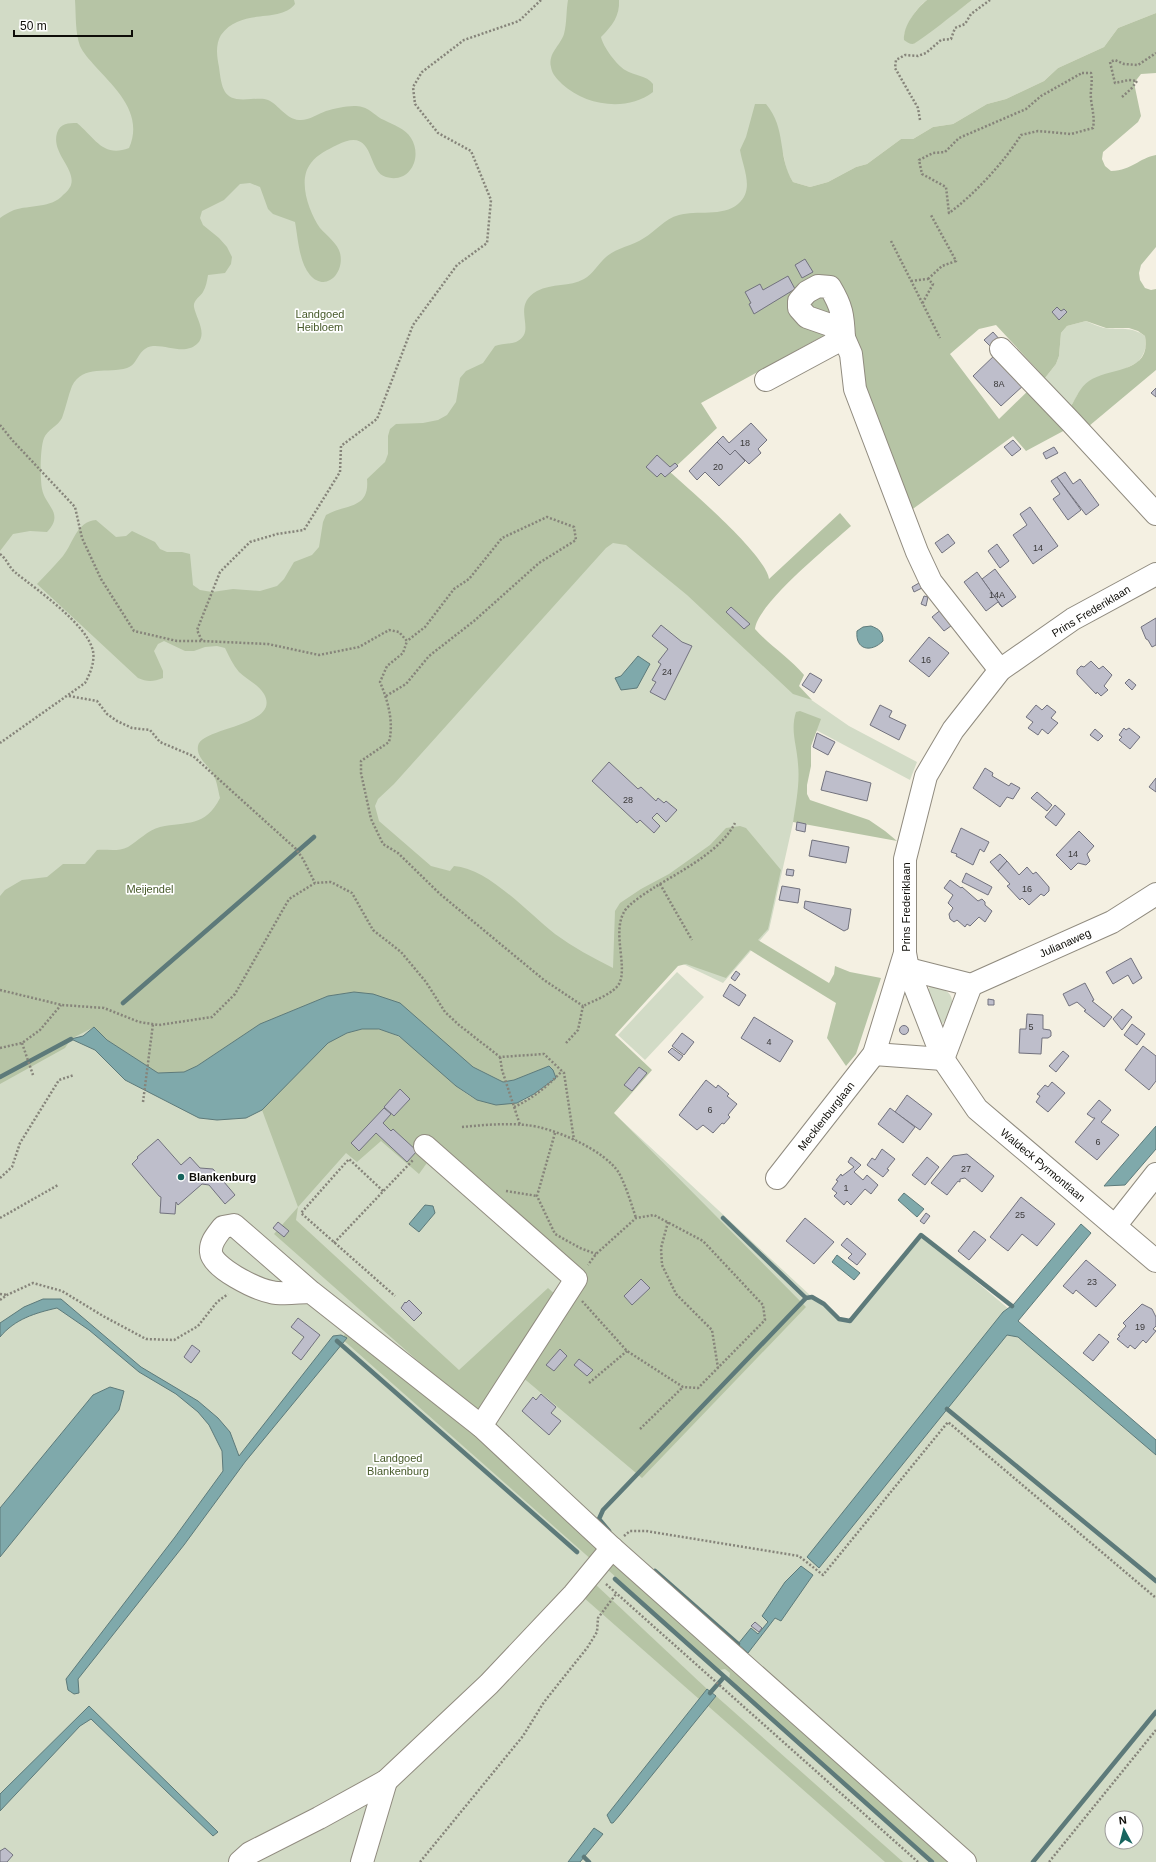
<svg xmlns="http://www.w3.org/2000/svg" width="1156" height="1862" viewBox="0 0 1156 1862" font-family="Arial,sans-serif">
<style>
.green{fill:#d2dbc6;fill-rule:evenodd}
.forest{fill:#b6c4a5}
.water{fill:#7fa9ab;stroke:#5d7a7a}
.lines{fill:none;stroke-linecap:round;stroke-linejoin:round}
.stream{stroke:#5d7a7a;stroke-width:4.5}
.building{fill:#bebecb;stroke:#72727e}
.minor-casing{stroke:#908b7f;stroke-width:24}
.path{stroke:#86847a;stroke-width:2.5;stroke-dasharray:2 2;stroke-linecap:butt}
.minor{stroke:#fff;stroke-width:22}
.poi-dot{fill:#17645e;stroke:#fff;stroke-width:1.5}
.labels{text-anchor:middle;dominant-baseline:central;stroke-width:3.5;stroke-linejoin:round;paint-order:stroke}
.number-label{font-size:9px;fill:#3a3939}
.park-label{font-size:11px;fill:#475a2a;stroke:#fff}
.street-label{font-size:11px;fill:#0e0d08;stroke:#fff}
.poi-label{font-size:11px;font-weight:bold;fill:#0e0d08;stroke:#fff;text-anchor:start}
</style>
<rect width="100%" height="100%" fill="#f4f0e2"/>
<g class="green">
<path d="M0,0H927C916,8 907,23 904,36L913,44L972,0H1156V13L1118,28L1104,47L1058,68L1044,81L1006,99L987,104L953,124L933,127L913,139H901L867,164L856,167L828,182L810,187L793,182L787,172L783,153L757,104L798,202L601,472L749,632L797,690L849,726L917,762L910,780L814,729L769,930L723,983L679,962L566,1069L812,1297L824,1304L839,1319L850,1321L921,1235L1010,1310L1022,1333L1156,1446V1862H0ZM1112,1818H1136V1842H1112Z"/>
<path d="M1086,321C1092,324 1098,326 1104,328C1120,330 1131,326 1145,336C1147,347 1145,353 1138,362L1078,394L1071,406L1045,378L1056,364L1059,356L1061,333L1067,326Z"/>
<polygon points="677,972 704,997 645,1060 618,1035"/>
<path d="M931,985C943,989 956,992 951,1008C949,1015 947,1019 942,1024H937L929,999V988Z"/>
</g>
<g class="forest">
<path d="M75,0H294L295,4C280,24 241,7 221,35C215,45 217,57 219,67C222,91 224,102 251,99C256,99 264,98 268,100C279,105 286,119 299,120C308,121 318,114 326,111C336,108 353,104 362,107C371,109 376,117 384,120C393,125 405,128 411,138C423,157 410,184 386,177C366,172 376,125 337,145C327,150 318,154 311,163C297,180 309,212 320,228C326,235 338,244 340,253C345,273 326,293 310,275C299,262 298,238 295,222L273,214L268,209L260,187L250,183L240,184L224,200L202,211L200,218L203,225L219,238L227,247L232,257L231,264L225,273L208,275C207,281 206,287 203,292C200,297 193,300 194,307C196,318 208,334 197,344C185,355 168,345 153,346C137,348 139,364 127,368C108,374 83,364 72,386C68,396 66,407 62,418C58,426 47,430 44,438C40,448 40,478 42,489C45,506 65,513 47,532L30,531L13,534L0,551V218C4,215 9,212 14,210C29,205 52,208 63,195C66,193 70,188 71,185C76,169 51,153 57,133C60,123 69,123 77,123C95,138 103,158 129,148C144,114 116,89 95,66C90,60 83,53 80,46C75,33 76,14 75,0Z"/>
<path d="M568,0H619C620,16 612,26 601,37C603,47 617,65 625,70C635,76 646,75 653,84V92C627,112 586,106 562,84C557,79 552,74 551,67C548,53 560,46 564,34C567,23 566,11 568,0Z"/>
<path d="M927,0H972C964,6 918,43 913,44C909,44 907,42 904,40C903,26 916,9 927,0Z"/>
<path d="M1156,13V73L1141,74L1134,83L1141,116L1138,122L1103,152L1102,159L1105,166L1111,171C1133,170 1139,158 1156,155V247L1141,265L1139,273L1140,280L1145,288L1151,290L1156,289V370L1089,426L1071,406C1076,398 1080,387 1089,381C1109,367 1152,374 1145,336L1138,331L1129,328H1106L1086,321L1067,326L1061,333L1059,356L1056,364L1045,378L996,325L979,329L950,354L999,419L1031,388L1067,429L1026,451L1013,436L910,511L843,325L701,403L717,428L670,472C691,491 766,555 769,579L840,513L851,526C830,545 757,604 755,629C770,646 790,658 804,675L799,686L812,700L793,694L687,595L626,545L613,543L606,548L394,784L378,799L375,806L379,821L431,866L450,871L454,866C488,868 528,913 555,934C573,947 593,958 613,968L615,911L620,903L641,889L669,874L710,845L726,828L740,826L746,828L781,870L768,929L758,940L829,983L834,974L835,966L850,972L881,978L856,1054L846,1066L827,1038L836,1003L750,950L726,978L686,964L678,966L615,1035L652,1070L614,1113L806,1307L642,1478L521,1376L585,1283L429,1160L419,1174L381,1141L357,1162L346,1153L298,1207L296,1220L459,1370L548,1288L557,1296L477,1413L274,1234L298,1207L262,1110C289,1085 312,1046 347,1033C403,1011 434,1077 475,1099C481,1102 492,1101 499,1102C505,1102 512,1104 517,1103C532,1099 544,1087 556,1078L553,1070L549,1066L514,1080L503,1082L473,1067L444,1043L354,992L328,996L260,1024L197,1066L184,1072L158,1073L107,1040L94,1027L71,1039L65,1048L0,1084V896L5,890L22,880L47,877L63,864H85L97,850C107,849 118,852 128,847C138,841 148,830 160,827C187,821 205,828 220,798C218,790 217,781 213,774C208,765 196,757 198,746C201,727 282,726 264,694C258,684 246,679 239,672C233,665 229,656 225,648L217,646L205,647L194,651H185L164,641L158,644L154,651L163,671V678C153,682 147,682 138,678L37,584C46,575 55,565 63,556C74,542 76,522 96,520L116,537L126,536L132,531L155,542L160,549L167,552H182L190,554L193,585L200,590L212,592L233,589L260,591L277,586L284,579L294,562L312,555L319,547L323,522L326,515C345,504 370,510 367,479L385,462L388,454V436L390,429L396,424L423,423L438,420L447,415L456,402L460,378L466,371L483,363L495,346C501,344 510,344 516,342C539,331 509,307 537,291C552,283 570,287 584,279C593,274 598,264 606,257C616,248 632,246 644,238C656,231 664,219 679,215C696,210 723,217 738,204C755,190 743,168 740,150L746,137L755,104H766C787,129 777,156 793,182L810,187L828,182L856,167L867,164L901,139H913L933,127L953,124L987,104L1006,99L1044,81L1058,68L1104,47L1118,28Z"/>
<path d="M800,711L821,719L811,746V766L807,785V794L810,800L869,820L885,831L897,841L793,822C796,803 800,783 798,764C797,745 790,731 796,712Z"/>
<polygon points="350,1326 600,1544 593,1561 342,1339"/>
<polygon points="618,1563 960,1862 935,1862 729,1680 730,1673 725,1669 719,1670 608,1570 613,1564"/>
<polygon points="595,1584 707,1689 699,1699 583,1597"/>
<polygon points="716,1696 903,1862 885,1862 708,1706"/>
</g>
<g class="water">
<path d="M871,626C879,629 883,632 883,641C871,653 855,650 857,631L863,627Z"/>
<polygon points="638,656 650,664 637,688 621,690 615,678 621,676"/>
<polygon points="354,992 373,994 400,1003 473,1067 503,1082 514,1080 549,1066 553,1070 556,1078 534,1094 517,1103 496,1105 477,1100 456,1086 399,1036 379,1029 362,1029 347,1033 328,1043 262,1110 246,1118 217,1120 199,1118 125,1080 95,1050 71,1039 83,1036 94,1027 107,1040 158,1073 184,1072 197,1066 260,1024 328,996"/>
<polygon points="1156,1126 1156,1149 1125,1185 1104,1186"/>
<polygon points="904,1193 924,1209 917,1217 898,1200"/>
<polygon points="425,1205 433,1206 435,1213 419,1232 409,1224"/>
<polygon points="1081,1224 1091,1233 1018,1321 1156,1440 1156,1455 1018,1337 1007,1335 819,1568 807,1557 1003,1312 1014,1304"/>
<polygon points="837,1255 860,1273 854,1280 832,1262"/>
<path d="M43,1299H61L141,1367L198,1401L218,1418L230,1432L239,1456L333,1336L341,1335L347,1338L245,1462L184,1545L78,1679L79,1693L74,1694L68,1690L66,1679L175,1537L223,1471L222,1451L209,1425L198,1412L176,1394L139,1372L89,1330L57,1308C35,1313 15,1319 0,1337V1323L24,1307Z"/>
<polygon points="110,1387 124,1391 119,1410 0,1557 0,1508 93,1395"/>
<polygon points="801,1566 813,1575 781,1621 775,1618 748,1653 738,1644 751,1628 758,1634 768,1622 762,1616 785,1582"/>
<polygon points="707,1689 716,1696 619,1816 613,1823 611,1823 607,1815"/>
<polygon points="89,1706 218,1832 213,1836 91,1719 80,1726 0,1811 0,1794"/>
<polygon points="594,1828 603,1834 580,1862 568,1862"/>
</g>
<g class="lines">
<g class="stream">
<polyline points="123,1003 314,837"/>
<polyline points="0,1077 71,1039"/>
<polyline points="723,1218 806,1298"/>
<polyline points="337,1341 577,1552"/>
<polyline points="947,1409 1156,1581"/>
<polyline points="609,1531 599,1519 603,1510 806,1298 812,1297 824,1304 839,1319 850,1321 921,1235 1012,1306"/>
<polyline points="655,1571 738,1644"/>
<polyline points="615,1579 932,1862"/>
<polyline points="710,1693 724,1677"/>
<polyline points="584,1857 589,1862"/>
<polyline points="1033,1862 1156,1712"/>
</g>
</g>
<g class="building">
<polygon points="805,259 813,272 802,278 795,265"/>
<polygon points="788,276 795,289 754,314 749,304 751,303 745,292 760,284 763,290"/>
<polygon points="1057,307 1061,311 1064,309 1067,312 1059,320 1052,312"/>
<polygon points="993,332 1001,341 992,348 984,340"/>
<polygon points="997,353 1025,384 1001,406 973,376"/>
<polygon points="1156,388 1156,397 1151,393"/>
<polygon points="751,423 767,440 758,449 761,453 749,464 735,450 730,455 717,442 723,436 729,443"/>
<polygon points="1013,440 1021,449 1012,456 1004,447"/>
<polygon points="717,442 730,455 735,450 745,461 719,486 705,472 697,480 689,471"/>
<polygon points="1054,447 1058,453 1046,459 1043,453"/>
<polygon points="657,455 670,467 675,463 678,466 665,477 661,473 657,477 646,467"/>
<polygon points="1065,472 1073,484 1080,479 1099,505 1086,515 1057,477"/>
<polygon points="1057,477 1081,510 1068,520 1053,499 1060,494 1051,481"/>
<polygon points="1030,507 1058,546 1033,564 1013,535 1027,525 1020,514"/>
<polygon points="948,534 955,543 942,553 935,543"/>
<polygon points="997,544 1009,561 1000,568 988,551"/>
<polygon points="995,569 1016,597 1002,607 982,579"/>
<polygon points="977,572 1002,607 998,602 986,611 964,582"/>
<polygon points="919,583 922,588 914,592 912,587"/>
<polygon points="924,596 928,597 926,606 921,604"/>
<polygon points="731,607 750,624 744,629 726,612"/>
<polygon points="943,608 955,623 944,631 932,617"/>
<polygon points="1156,618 1156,645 1152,647 1148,640 1146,639 1141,627"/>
<polygon points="661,625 682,642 692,646 665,700 650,692 656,682 652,680 661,664 658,662 668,649 652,636"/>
<polygon points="929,637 949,653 929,677 909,661"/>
<polygon points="1091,661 1099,669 1103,666 1112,675 1104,686 1108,690 1101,696 1097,692 1096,694 1077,674 1077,670 1081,666 1084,667"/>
<polygon points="810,673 822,680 814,693 802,685"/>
<polygon points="1129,679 1136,685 1132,690 1125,683"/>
<polygon points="880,705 892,711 889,717 906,725 899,740 870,725"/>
<polygon points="1036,705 1042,710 1047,705 1056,712 1051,718 1058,723 1048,734 1042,729 1038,735 1028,728 1033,722 1026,717"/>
<polygon points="1124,728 1126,730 1129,728 1140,737 1130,749 1119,740 1122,737 1119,735"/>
<polygon points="1095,729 1103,736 1098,741 1090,735"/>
<polygon points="817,733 835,742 828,755 813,747"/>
<polygon points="609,762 638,789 641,787 656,801 658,798 664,803 666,801 677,810 666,822 657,813 652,818 660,826 654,833 640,820 637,823 592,781"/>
<polygon points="985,768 993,773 992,776 1009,786 1011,783 1020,788 1013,799 1007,797 1000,807 973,788"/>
<polygon points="826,771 871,783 867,801 821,790"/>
<polygon points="1156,778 1156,792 1149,787"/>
<polygon points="1037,792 1052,805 1047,811 1031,798"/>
<polygon points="1055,805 1065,814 1056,826 1045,817"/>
<polygon points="797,822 806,824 805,832 796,830"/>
<polygon points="961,828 989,842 984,852 980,849 973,865 956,856 957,854 951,852"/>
<polygon points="1079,831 1094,846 1087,854 1090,861 1086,865 1078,863 1071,870 1056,855"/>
<polygon points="812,840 849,847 846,863 809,856"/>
<polygon points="1000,854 1007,861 998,871 990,862"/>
<polygon points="1007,861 1019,875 1027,867 1033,874 1036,872 1049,887 1049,891 1044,896 1041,894 1029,905 1022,898 1020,900 1007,886 1010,884 998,871"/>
<polygon points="787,869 794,870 793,876 786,875"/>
<polygon points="966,873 992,887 988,895 962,882"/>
<polygon points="950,880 961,888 962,887 978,901 982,899 985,902 985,905 992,911 985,922 979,917 970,926 967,924 965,927 957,920 954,922 950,919 949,914 953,908 948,903 953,895 944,888"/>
<polygon points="782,886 800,889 798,903 779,900"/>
<polygon points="805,901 851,909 848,929 844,931 804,908"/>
<polygon points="1131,958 1142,978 1133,984 1128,975 1113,984 1106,972"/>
<polygon points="736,971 740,974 735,981 731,978"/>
<polygon points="1085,983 1094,1000 1092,1001 1112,1017 1104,1027 1084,1011 1086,1010 1077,1002 1069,1006 1063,994"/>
<polygon points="730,984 746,995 739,1006 723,996"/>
<polygon points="988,999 994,1000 994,1005 988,1005"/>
<polygon points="1122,1009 1132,1017 1122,1030 1113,1019"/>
<polygon points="1027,1014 1043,1015 1043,1029 1050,1030 1051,1032 1051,1036 1048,1038 1042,1038 1041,1054 1019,1053 1020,1029 1026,1029"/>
<polygon points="754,1017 793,1041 780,1062 741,1038"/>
<polygon points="1132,1024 1145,1034 1137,1045 1124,1035"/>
<circle cx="904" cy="1030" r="4.5"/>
<polygon points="682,1033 694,1042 684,1055 672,1046"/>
<polygon points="1143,1046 1156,1056 1156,1081 1149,1090 1125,1070"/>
<polygon points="672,1048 683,1056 679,1061 668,1052"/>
<polygon points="1063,1051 1069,1056 1056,1072 1049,1066"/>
<polygon points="639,1067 647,1073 632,1091 624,1085"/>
<polygon points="706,1080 716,1088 718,1085 729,1094 727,1096 737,1104 728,1115 730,1117 724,1124 722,1123 713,1133 703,1125 697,1130 679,1115"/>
<polygon points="1052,1082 1065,1093 1048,1112 1036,1102 1040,1096 1037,1094 1045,1085 1048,1087"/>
<polygon points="400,1089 410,1099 394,1116 384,1107"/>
<polygon points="907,1095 932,1114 920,1130 895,1112"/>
<polygon points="1099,1100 1111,1110 1101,1122 1119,1135 1097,1160 1075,1142 1095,1118 1093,1118 1087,1114"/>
<polygon points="384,1108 391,1114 383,1123 391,1131 393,1129 417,1151 407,1162 376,1133 359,1151 351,1143"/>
<polygon points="890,1108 915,1127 903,1143 878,1124"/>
<polygon points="158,1139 181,1165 190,1157 200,1168 213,1169 235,1195 225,1204 209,1185 202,1184 178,1205 176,1202 175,1214 160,1213 161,1197 159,1196 132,1164 138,1158 137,1157"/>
<polygon points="882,1149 895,1159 887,1169 889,1170 883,1177 867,1165 872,1158 875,1160"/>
<polygon points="967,1154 994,1176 982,1192 965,1178 960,1179 960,1182 958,1181 947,1195 931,1183 953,1156"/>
<polygon points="851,1157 861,1165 854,1172 863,1180 867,1175 878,1185 871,1194 865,1189 851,1205 847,1201 844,1205 834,1196 837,1193 832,1189 838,1181 836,1180 841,1174 842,1176 854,1167 848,1162"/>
<polygon points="927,1157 939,1167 925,1185 912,1175"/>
<polygon points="1021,1197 1055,1224 1037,1246 1022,1234 1008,1251 990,1237"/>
<polygon points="926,1213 930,1216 924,1224 920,1221"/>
<polygon points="805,1218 834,1242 814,1264 786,1241"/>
<polygon points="278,1222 289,1231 284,1237 273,1228"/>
<polygon points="974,1231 986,1240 969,1260 958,1251"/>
<polygon points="847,1238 866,1254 857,1265 848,1258 852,1254 841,1245"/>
<polygon points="1086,1260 1116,1285 1096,1307 1076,1290 1073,1294 1063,1286"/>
<polygon points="641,1279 650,1288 632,1305 624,1296"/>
<polygon points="409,1300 422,1313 414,1321 401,1308 405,1302 406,1303"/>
<polygon points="1142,1304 1152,1309 1156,1317 1156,1326 1153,1329 1156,1331 1146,1343 1143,1340 1135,1349 1130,1345 1128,1348 1117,1339 1120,1336 1118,1335 1126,1326 1123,1323"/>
<polygon points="298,1318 320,1335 301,1360 292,1353 304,1337 291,1327"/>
<polygon points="1099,1334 1109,1342 1093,1361 1083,1353"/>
<polygon points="192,1345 200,1351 191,1363 184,1357"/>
<polygon points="560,1349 567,1356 554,1371 546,1365"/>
<polygon points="579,1359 593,1370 587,1376 574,1365"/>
<polygon points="541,1394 556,1407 551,1413 561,1421 549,1435 522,1411 533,1397 536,1400"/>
<polygon points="755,1622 762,1628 759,1632 751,1626"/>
<polygon points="5,1848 13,1855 7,1862 0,1862 0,1851"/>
</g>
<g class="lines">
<g class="minor-casing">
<g id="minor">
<path d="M818,286L830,287C842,307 843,315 844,338L830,325L807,317L799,308V301L807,292Z"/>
<polyline points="1001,349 1071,422 1156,514"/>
<polyline points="766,380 844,338 851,354 855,389 917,552 931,582 1000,670"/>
<polyline points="1156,574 1073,619 1000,670 953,730 926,776 905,859 905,953 908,969 943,1059 977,1109 1156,1261"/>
<polyline points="908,969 971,985 1112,922 1156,894"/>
<polyline points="874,1054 943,1059"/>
<polyline points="943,1059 971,985"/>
<polyline points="425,1146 576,1279 481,1426"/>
<polyline points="777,1178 874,1054 905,953"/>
<polyline points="1115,1226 1156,1174"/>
<path d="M311,1292C299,1292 283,1295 271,1292C256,1289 212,1268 211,1252C210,1242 217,1235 223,1227L234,1225L311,1292L481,1426L612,1548L965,1862"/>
<polyline points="240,1862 250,1853 319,1818 386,1781 489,1684 574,1594 612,1548"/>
<polyline points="362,1862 386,1781"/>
</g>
</g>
<g class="path">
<path d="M541,0L519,21L464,40L422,72L413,87L415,104L438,133L471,151L491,200L487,243L457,265L413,325L377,419L341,446L340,472L304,530L277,534L250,542L220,572L197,630L202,641L268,644L319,655L359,647L389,630L399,632L407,641L403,653L387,666L380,682C388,701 394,722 389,742L361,761V773L371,819L383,844L398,853L440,894L544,980L583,1006"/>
<path d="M1082,73H1091C1093,82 1090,90 1091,99C1092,109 1095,118 1093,128L1071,134L1038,131L1021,135C1005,161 974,195 949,213L946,187L922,174L919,160L933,153L945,152L959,138L1026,109L1041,96Z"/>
<polyline points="1122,97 1131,89 1137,81 1129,80 1115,83 1110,62 1115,60 1124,64 1138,65 1156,53"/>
<polyline points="920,120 918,108 895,68 896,60 905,55 918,56 926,53 941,40 951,39 955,28 965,24 971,14 990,0"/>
<polyline points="891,241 940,338"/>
<polyline points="928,279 942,266 956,261 931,215"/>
<polyline points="911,281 928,279 933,284 922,304"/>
<polyline points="0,425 13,441 75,507 82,538 101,579 134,631 177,641 202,641"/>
<path d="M0,554C7,559 9,568 16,573C37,590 87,624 93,651C95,662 90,674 85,683L0,743"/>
<polyline points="69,696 97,701 107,714 117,721 132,728 150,730 160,742 193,756 296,849 303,859 315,883"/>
<polyline points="386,696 406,684 429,656 474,621 539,563 576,540 574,527 547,517 502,538 469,579 454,589 425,627 407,641"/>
<polyline points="660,884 692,940"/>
<polyline points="0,990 62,1005 104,1008 139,1022 159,1025 212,1017 235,994 289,899 315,883 331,882 352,893 373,930 401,952 426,982 445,1012 459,1025 500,1057 544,1054 564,1073 574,1140"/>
<polyline points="22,1043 33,1075"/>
<path d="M566,1043L578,1030L583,1006C593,1001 613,994 619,984C628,967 612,933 624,912C629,903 646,893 655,887C681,871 721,851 735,823"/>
<polyline points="0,1048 22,1043 40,1030 61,1005"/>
<polyline points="500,1057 502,1070 520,1125"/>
<polyline points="143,1102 153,1024"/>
<path d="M514,1107C532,1099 549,1085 562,1071"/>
<path d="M462,1127C483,1125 504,1123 526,1125C552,1127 605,1150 619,1173C626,1186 631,1203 636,1218"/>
<polyline points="555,1133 537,1196 555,1234 580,1248 596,1254"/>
<polyline points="0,1178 12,1167 20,1143 59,1080 74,1075"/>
<polyline points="383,1191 349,1159 301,1213 395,1296"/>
<polyline points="506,1191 537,1196"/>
<polyline points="0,1218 58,1185"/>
<polyline points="668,1222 661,1248 662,1265 676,1294 712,1330 718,1368"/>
<polyline points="334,1243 414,1159"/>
<polyline points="0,1294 7,1295"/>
<polyline points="0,1300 7,1295 33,1283 62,1291 103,1316 146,1339 174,1340 198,1326 217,1302 228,1294"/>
<polyline points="582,1301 627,1351 683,1387 698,1388 765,1320 763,1305 703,1241 654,1215 636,1218 596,1254 588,1265"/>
<polyline points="589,1383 627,1351"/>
<polyline points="640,1429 683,1387"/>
<polyline points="624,1536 630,1531 646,1531 799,1556 823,1575 948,1422 1156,1598"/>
<polyline points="606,1584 918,1862"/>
<polyline points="420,1862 523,1736 544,1702 587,1648 597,1632 598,1618 616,1594"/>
<polyline points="1049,1862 1156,1730"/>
</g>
<use href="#minor" class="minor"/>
</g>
<circle class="poi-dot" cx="181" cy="1177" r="4"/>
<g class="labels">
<g class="number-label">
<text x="999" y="384">8A</text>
<text x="745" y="443">18</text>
<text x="718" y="467">20</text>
<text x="1038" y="548">14</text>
<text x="997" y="595">14A</text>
<text x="926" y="660">16</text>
<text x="667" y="672">24</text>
<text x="628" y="800">28</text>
<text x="1073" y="854">14</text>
<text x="1027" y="889">16</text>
<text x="1031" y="1027">5</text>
<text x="769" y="1042">4</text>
<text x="710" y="1110">6</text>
<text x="1098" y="1142">6</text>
<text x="966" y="1169">27</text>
<text x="846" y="1188">1</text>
<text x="1020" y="1215">25</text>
<text x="1092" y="1282">23</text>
<text x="1140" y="1327">19</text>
</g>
<g class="park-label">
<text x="320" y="314">Landgoed<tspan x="320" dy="13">Heibloem</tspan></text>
<text x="150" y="889">Meijendel</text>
<text x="398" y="1458">Landgoed<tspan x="398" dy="13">Blankenburg</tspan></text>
</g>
<g class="street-label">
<text transform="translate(1091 611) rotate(-31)">Prins Frederiklaan</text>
<text transform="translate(906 907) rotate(-90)">Prins Frederiklaan</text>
<text transform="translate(1065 943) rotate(-24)">Julianaweg</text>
<text transform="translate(826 1116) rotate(-52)">Mecklenburglaan</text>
<text transform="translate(1043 1165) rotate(40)">Waldeck Pyrmontlaan</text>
</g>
<g class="poi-label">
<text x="189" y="1177">Blankenburg</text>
</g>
</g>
<g transform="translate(1124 1830) rotate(353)"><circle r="19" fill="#ffffff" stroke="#9f9e9c"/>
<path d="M0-3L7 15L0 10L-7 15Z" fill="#17645e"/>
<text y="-6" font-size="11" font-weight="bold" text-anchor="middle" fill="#0e0d08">N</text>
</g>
<path d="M14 30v6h118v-6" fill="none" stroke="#0e0d08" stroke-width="2"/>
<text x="20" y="30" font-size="12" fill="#0e0d08" stroke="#ffffff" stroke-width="3" paint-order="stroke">50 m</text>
</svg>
